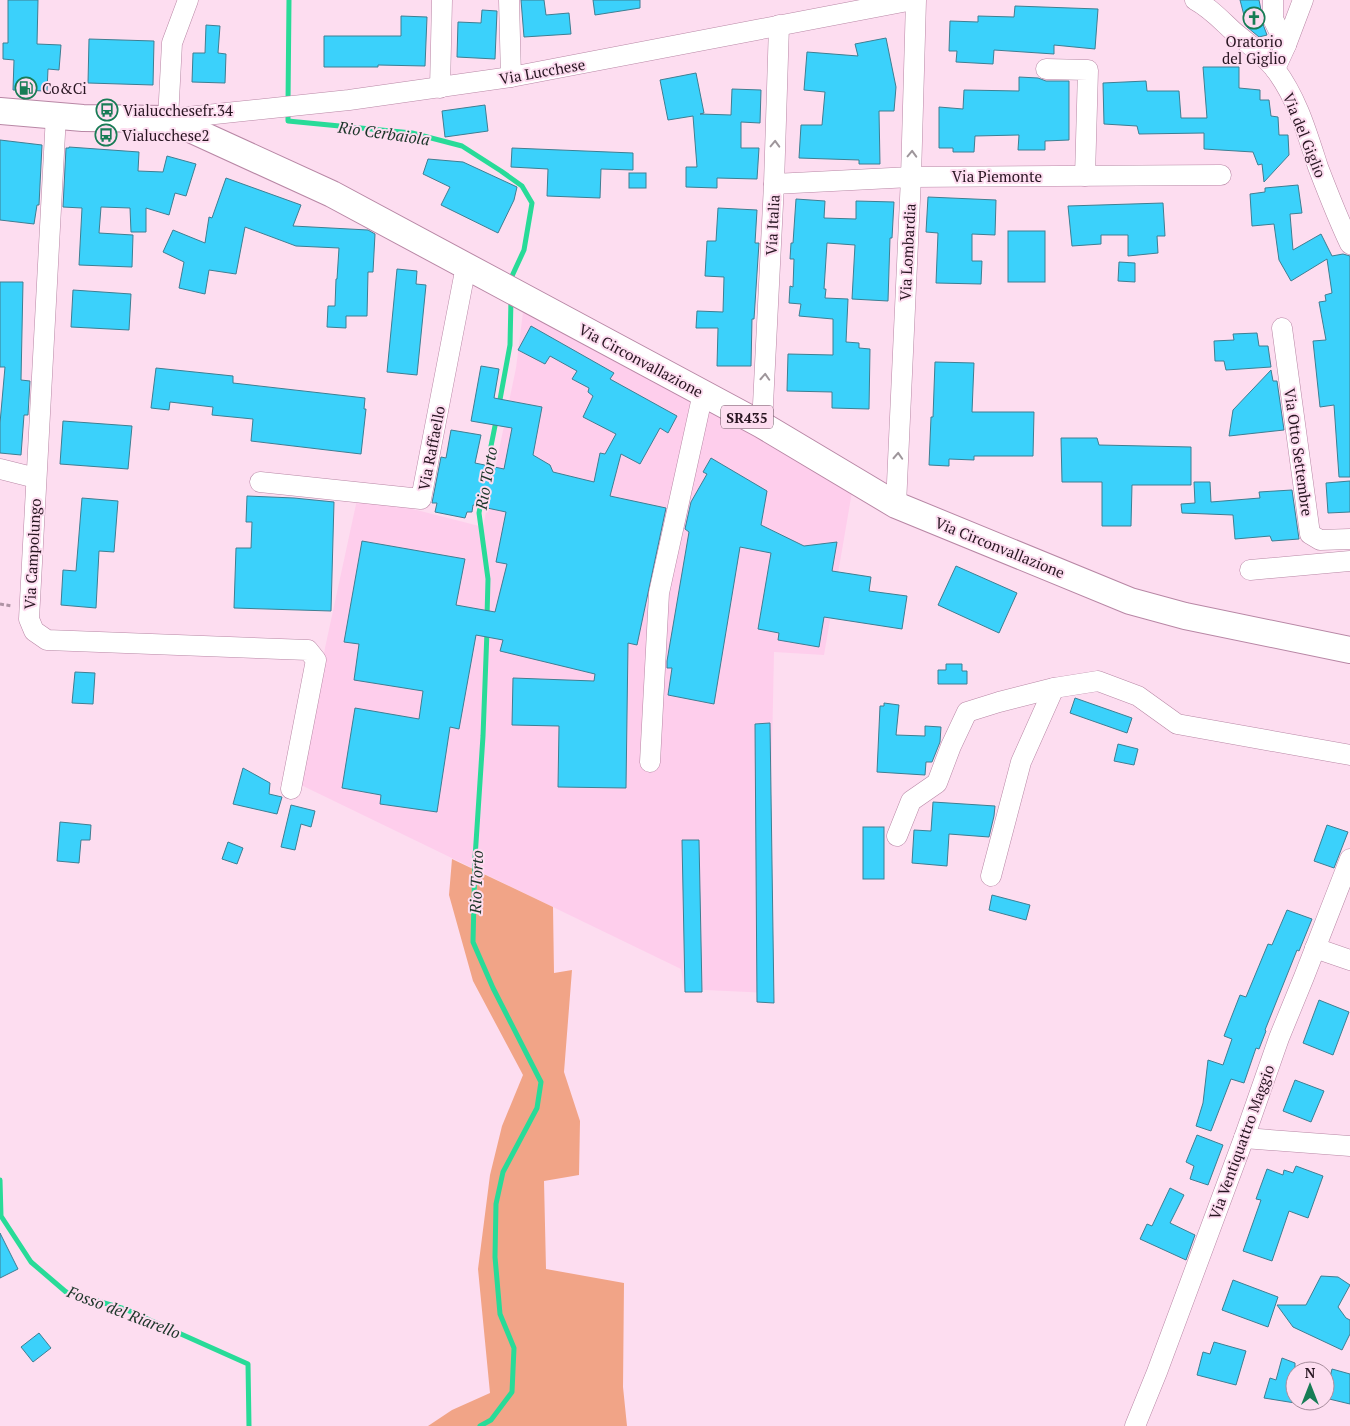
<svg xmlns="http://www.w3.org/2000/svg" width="1350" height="1426" viewBox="0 0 1350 1426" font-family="'PT Serif',serif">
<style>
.built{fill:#feceec}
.forest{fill:#f1a487}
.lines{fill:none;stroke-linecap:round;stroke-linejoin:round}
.stream{stroke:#28db98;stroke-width:5}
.building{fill:#3bd1fb;stroke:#3f7e92}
.minor-casing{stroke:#b887a5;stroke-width:21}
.major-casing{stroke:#b887a5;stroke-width:28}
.path{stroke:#ae93a4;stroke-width:3;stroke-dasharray:4 2.5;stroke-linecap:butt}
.minor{stroke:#fff;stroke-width:20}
.major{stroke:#fff;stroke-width:26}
.oneway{stroke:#9e969b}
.labels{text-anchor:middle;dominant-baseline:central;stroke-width:4;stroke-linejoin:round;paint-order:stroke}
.shield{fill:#fdddf0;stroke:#68515f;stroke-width:1}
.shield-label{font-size:14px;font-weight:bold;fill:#281521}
.poi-label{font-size:15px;fill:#281521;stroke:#fdddf0;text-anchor:start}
.street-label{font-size:15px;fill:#281521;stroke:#fdddf0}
.water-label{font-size:16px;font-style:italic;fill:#1b3428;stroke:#fdddf0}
</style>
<rect width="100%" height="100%" fill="#fdddf0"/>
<polygon class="built" points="524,304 854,480 824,655 774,652 767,993 684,989 681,969 301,785 325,648 358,495 483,527 516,368"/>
<polygon class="forest" points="452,859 553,907 554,973 572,970 564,1072 580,1121 579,1175 544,1181 546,1269 624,1283 623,1387 627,1426 428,1426 452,1410 490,1393 478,1269 490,1175 502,1126 523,1075 473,981 449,895"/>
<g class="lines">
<g class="stream">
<polyline points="288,103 289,0"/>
<polyline points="288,111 288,121 412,133 462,146 501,171 522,186 532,203 524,250 512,276"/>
<polyline points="499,405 510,345 511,299"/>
<polyline points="486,471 496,421"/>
<polyline points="481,502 479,513 488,579 487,617"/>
<polyline points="0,1180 1,1216 31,1262 66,1292 125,1309 248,1364 249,1426"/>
<polyline points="480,1426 491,1420 512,1392 514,1348 500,1314 495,1257 496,1204 503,1172 537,1108 541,1082 493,988 473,942 475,858 483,736 487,631"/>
</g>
</g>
<g class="building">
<polygon points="8,0 38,0 37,44 61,45 59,70 48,69 47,91 13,90 14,60 3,59 3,43 8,43"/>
<polygon points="521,0 544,0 546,15 569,13 571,34 524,37"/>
<polygon points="593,0 640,0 640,8 595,15"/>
<polygon points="1240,0 1259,0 1261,10 1261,19 1267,35 1259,37 1247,27"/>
<polygon points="1015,6 1098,9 1095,49 1054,45 1054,54 994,50 993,64 956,62 957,51 949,51 950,21 978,22 978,16 1014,17"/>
<polygon points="482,10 497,11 495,59 457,57 458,22 481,23"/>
<polygon points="401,16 427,17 425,66 378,65 378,67 324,67 324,36 401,36"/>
<polygon points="206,25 220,26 218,53 226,54 225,83 192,82 193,53 205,53"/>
<polygon points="886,38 896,87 894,111 879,111 880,164 859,164 859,160 799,158 801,125 822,125 825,92 804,90 807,52 858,56 855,44"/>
<polygon points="89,39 154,41 153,85 88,83"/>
<polygon points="1203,67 1239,67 1239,88 1260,90 1260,100 1269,100 1271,116 1278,117 1279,135 1288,135 1289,155 1264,182 1262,164 1258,165 1253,152 1204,149 1204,133 1139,134 1137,126 1104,124 1103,83 1146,81 1147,91 1179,91 1181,118 1207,118"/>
<polygon points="696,73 704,113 700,114 731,115 732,89 761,90 760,123 741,122 741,148 759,148 757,179 717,178 717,188 686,187 686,167 697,167 693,116 668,120 660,80"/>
<polygon points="1019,77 1038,78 1046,81 1069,81 1069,140 1045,141 1045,150 1018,150 1019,135 975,136 974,152 953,152 953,148 939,148 939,107 963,109 964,90 1019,91"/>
<polygon points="485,105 488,131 445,137 442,111"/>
<polygon points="0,140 42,145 39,205 37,205 34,224 0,220"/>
<polygon points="69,147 139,152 138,171 163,172 167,156 196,164 186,196 175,193 169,215 146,208 146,232 131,232 130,208 101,207 99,233 133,235 132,267 79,265 82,208 63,207 66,148 69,148"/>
<polygon points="512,148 633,153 633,170 601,169 600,198 547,196 548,169 511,167"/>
<polygon points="428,159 463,162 517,187 514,200 498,233 441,205 450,187 423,174"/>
<rect x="629" y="173" width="17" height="15"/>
<polygon points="226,178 301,205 293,226 368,230 375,234 373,272 368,272 367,316 346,316 346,328 327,327 328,306 335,306 336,279 337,279 339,248 296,246 245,227 236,274 209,270 205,294 179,288 184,262 163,252 173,230 205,243 209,217 212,218"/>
<polygon points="1298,185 1302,213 1290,214 1293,250 1321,234 1332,256 1343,254 1350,256 1350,477 1339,477 1334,405 1320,407 1313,341 1326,340 1319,302 1326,301 1325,295 1332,293 1327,259 1291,281 1279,260 1274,224 1252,226 1250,194 1265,192 1265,188"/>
<polygon points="928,197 996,200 995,235 972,234 972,261 982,261 981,284 936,283 938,233 926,232"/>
<polygon points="796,199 825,201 824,218 856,219 856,201 894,202 892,238 890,238 888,301 852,299 855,245 827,243 824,289 826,289 825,298 848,299 846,342 859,343 859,348 870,349 869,409 832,408 832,392 787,391 788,354 833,355 833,319 799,316 801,304 789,303 790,286 793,287 794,259 790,259 791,243 793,243"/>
<polygon points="1163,203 1165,236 1157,236 1158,253 1128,256 1128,235 1101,235 1101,244 1072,246 1068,206"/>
<polygon points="718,208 757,210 755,243 759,243 754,319 752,319 751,366 717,366 718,328 696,328 697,311 723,312 724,277 705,276 707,241 716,241"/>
<rect x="1008" y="231" width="37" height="51"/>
<polygon points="1119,262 1135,263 1135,282 1118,281"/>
<polygon points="397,269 417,271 416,284 426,285 417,375 387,372"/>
<polygon points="0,282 23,282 21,380 30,381 28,415 24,415 21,455 0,453 0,423 5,367 0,367"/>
<polygon points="73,290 131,294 129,330 71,327"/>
<polygon points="531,326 614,373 610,379 677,416 668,433 660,428 640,464 621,454 610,496 666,508 637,645 628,643 626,788 558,787 559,726 512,725 513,678 594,681 595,674 500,651 503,640 476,635 459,729 450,727 437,812 380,804 381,795 342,788 355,708 419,719 423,691 354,680 359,644 344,642 362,541 465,559 456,605 495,612 507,564 496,562 506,512 473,505 472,512 467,512 465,518 435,512 437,503 432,503 441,457 446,458 451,430 481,435 475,463 504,469 512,428 471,421 481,366 499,369 494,398 542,407 533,455 550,465 553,472 594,482 600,453 605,454 616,434 583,417 593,396 588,392 589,388 572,379 577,371 550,356 545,364 518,350"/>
<polygon points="1257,333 1259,346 1268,346 1271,367 1226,370 1224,361 1215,361 1214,341 1234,340 1233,334"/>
<polygon points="935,362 974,363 972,412 1034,412 1033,456 974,456 974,460 949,459 949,466 929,465 931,417 933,417"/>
<polygon points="156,368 233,376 233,383 365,398 364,409 366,409 361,454 251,441 253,419 212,415 213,407 170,402 169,410 151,408"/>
<polygon points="1271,370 1273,381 1277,381 1284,430 1229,436 1233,410"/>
<polygon points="63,421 132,426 128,469 60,464"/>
<polygon points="1061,438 1097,438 1099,445 1191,447 1191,485 1132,485 1131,526 1102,526 1102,482 1062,482"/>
<polygon points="711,458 767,491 761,525 804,546 837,542 832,571 871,577 869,591 907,596 902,629 824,617 819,647 778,640 779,633 758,629 771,553 740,547 714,704 668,695 672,668 667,668 667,661 689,532 685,529 691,502 707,474 703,472"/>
<polygon points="1350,481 1350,512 1328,513 1326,483"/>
<polygon points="1194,482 1210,482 1211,502 1260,498 1259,492 1292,490 1299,539 1272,541 1270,536 1235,539 1233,515 1182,513 1181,504 1195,503"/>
<polygon points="247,496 294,498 334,502 331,611 234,608 236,548 251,548 252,522 246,522"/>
<polygon points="82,498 118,501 114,552 99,551 96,608 61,605 63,570 76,571"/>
<polygon points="956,566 1017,593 999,633 938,605"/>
<polygon points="946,664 962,664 962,671 967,671 967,684 938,684 938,670 946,670"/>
<polygon points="75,672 95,673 93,704 72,703"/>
<polygon points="1075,698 1132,718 1127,733 1070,713"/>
<polygon points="884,703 899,705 896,735 925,736 925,726 941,727 940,742 932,762 926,762 925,775 877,772 880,706 884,706"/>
<polygon points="770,723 774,1003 757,1002 755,724"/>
<polygon points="1118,744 1138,749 1134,765 1114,761"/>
<polygon points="243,768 270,783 269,794 282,797 277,814 233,804"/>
<polygon points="933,802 995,806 994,816 989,837 949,834 947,866 912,863 914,830 931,831"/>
<polygon points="291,805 315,811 311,827 301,824 295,850 281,847"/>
<polygon points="60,822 91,825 90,840 81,840 79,863 57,861"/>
<polygon points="1327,825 1348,832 1334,868 1314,861"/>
<rect x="863" y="827" width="21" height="52"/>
<polygon points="682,840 699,840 702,992 685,992"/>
<polygon points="228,842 243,848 237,864 222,859"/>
<polygon points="992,895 1030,905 1026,920 989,910"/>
<polygon points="1287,910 1312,919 1299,951 1297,950 1265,1030 1266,1031 1259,1049 1256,1048 1244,1083 1231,1079 1211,1131 1196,1126 1203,1103 1208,1060 1223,1065 1232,1039 1224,1036 1240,995 1246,997 1268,944 1272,945"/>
<polygon points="1319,1000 1349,1012 1333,1055 1303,1043"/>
<polygon points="1295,1080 1324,1091 1311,1122 1283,1111"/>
<polygon points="1197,1135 1223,1145 1208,1185 1190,1179 1194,1166 1186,1162"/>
<polygon points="1296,1166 1323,1176 1308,1218 1289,1211 1272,1261 1243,1251 1261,1200 1256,1199 1267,1169 1283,1175 1284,1170 1293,1173"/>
<polygon points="1170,1188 1184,1195 1170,1223 1195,1235 1186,1260 1140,1239 1147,1224 1152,1226"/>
<polygon points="0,1233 18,1269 0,1278"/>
<polygon points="1321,1276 1338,1277 1350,1285 1338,1307 1346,1318 1350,1320 1350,1334 1342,1350 1293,1327 1277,1305 1306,1305"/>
<polygon points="1233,1280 1278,1297 1268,1327 1222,1310"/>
<polygon points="39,1333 51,1348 33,1362 21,1347"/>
<polygon points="1214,1342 1246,1351 1236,1385 1197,1375 1203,1352 1210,1354"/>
<polygon points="1282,1358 1295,1363 1295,1403 1264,1398 1270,1378 1276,1380"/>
<polygon points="1332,1369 1350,1374 1350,1404 1325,1398"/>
</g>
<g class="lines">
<g class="minor-casing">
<g id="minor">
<polyline points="188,0 172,43 168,119 349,100 511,77 913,0"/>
<polyline points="509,0 511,77"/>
<path d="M1195,0C1210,8 1220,19 1233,31C1247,43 1263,54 1275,69C1297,98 1307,133 1318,167C1328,193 1338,219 1350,244"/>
<polyline points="1273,0 1273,19 1286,45"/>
<polyline points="1046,69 1088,70 1085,176"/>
<polyline points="1275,69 1286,45 1303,0"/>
<polyline points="440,88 442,0"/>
<polyline points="56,115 29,619 34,631 47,640 308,650 316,660 291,789"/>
<polyline points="774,184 911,177 1221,175"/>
<polyline points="1282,328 1310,534 1320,540 1350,539"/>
<polyline points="762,425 774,184 779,25"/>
<polyline points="0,469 36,478"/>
<polyline points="260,482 421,499 466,266"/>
<polyline points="896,505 911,177 916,0"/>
<polyline points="1250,570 1350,561"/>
<polyline points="650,762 659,593 703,393"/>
<polyline points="897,836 911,801 937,783 951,746 967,712 999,702 1054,688 1098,681 1138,696 1177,724 1350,755"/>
<polyline points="991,876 1021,762 1054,688"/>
<polyline points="1315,948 1350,960"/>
<polyline points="1244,1138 1350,1146"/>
<polyline points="1135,1426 1157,1372 1244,1138 1279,1038 1304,977 1350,859"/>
</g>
</g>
<g class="major-casing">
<polyline id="major" points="0,111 83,118 168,119 332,194 762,425 896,505 1130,601 1185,616 1350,650"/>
</g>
<polyline class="path" points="0,604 12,606"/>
<use href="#minor" class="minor"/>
<use href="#major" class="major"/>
</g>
<defs><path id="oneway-chevron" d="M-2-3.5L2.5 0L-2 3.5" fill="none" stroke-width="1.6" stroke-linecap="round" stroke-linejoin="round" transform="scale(1.25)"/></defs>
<g class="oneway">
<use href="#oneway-chevron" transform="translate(775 144) rotate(-88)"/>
<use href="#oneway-chevron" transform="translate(912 154) rotate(-88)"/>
<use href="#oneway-chevron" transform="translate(765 377) rotate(-87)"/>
<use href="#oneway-chevron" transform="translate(898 456) rotate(-87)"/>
</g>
<defs>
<g id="church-ring" transform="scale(1.125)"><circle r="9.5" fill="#fdddf0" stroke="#187c55" stroke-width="1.5"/><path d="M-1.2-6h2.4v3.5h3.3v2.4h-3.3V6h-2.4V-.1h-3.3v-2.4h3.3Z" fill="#187c55"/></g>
<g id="fuel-ring" transform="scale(1.125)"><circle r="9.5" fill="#fdddf0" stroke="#187c55" stroke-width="1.5"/><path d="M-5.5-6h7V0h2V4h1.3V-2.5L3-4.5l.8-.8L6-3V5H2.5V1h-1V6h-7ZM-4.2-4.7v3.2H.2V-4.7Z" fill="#187c55"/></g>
<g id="bus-ring" transform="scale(1.125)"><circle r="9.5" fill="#fdddf0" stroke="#187c55" stroke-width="1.5"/><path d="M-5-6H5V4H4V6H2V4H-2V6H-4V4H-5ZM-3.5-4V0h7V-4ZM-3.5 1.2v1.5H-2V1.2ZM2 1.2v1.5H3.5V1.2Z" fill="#187c55"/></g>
</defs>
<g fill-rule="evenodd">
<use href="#church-ring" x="1254" y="18"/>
<use href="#fuel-ring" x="26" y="88"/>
<use href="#bus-ring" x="107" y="110"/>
<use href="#bus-ring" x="106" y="135"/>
</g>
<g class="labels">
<rect class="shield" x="721" y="405.5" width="52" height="23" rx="4"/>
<g class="shield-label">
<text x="747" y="417">SR435</text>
</g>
<g class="poi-label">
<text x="1254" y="41" text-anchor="middle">Oratorio<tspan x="1254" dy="17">del Giglio</tspan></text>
<text x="42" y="88">Co&amp;Ci</text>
<text x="123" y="110">Vialucchesefr.34</text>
<text x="122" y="135">Vialucchese2</text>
</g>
<g class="street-label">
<text transform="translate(542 71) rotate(-10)">Via Lucchese</text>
<text transform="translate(1305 135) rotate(68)">Via del Giglio</text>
<text x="997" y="176">Via Piemonte</text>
<text transform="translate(772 225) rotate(-87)">Via Italia</text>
<text transform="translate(907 252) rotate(-87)">Via Lombardia</text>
<text transform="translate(641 360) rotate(28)">Via Circonvallazione</text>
<text transform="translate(431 448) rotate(-79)">Via Raffaello</text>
<text transform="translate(1299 452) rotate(82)">Via Otto Settembre</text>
<text transform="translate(1000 547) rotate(22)">Via Circonvallazione</text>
<text transform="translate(32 554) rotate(-87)">Via Campolungo</text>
<text transform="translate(1241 1142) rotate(-70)">Via Ventiquattro Maggio</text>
</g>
<g class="water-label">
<text transform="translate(384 133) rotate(8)">Rio Cerbaiola</text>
<text transform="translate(486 478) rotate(-80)">Rio Torto</text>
<text transform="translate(476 882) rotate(-88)">Rio Torto</text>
<text transform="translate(124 1312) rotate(21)">Fosso del Riarello</text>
</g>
</g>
<g transform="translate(1310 1386)"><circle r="24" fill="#fdddf0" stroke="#a88d9d"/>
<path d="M0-4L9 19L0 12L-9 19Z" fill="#187c55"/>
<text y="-8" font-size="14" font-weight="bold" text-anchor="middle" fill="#281521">N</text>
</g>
</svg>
